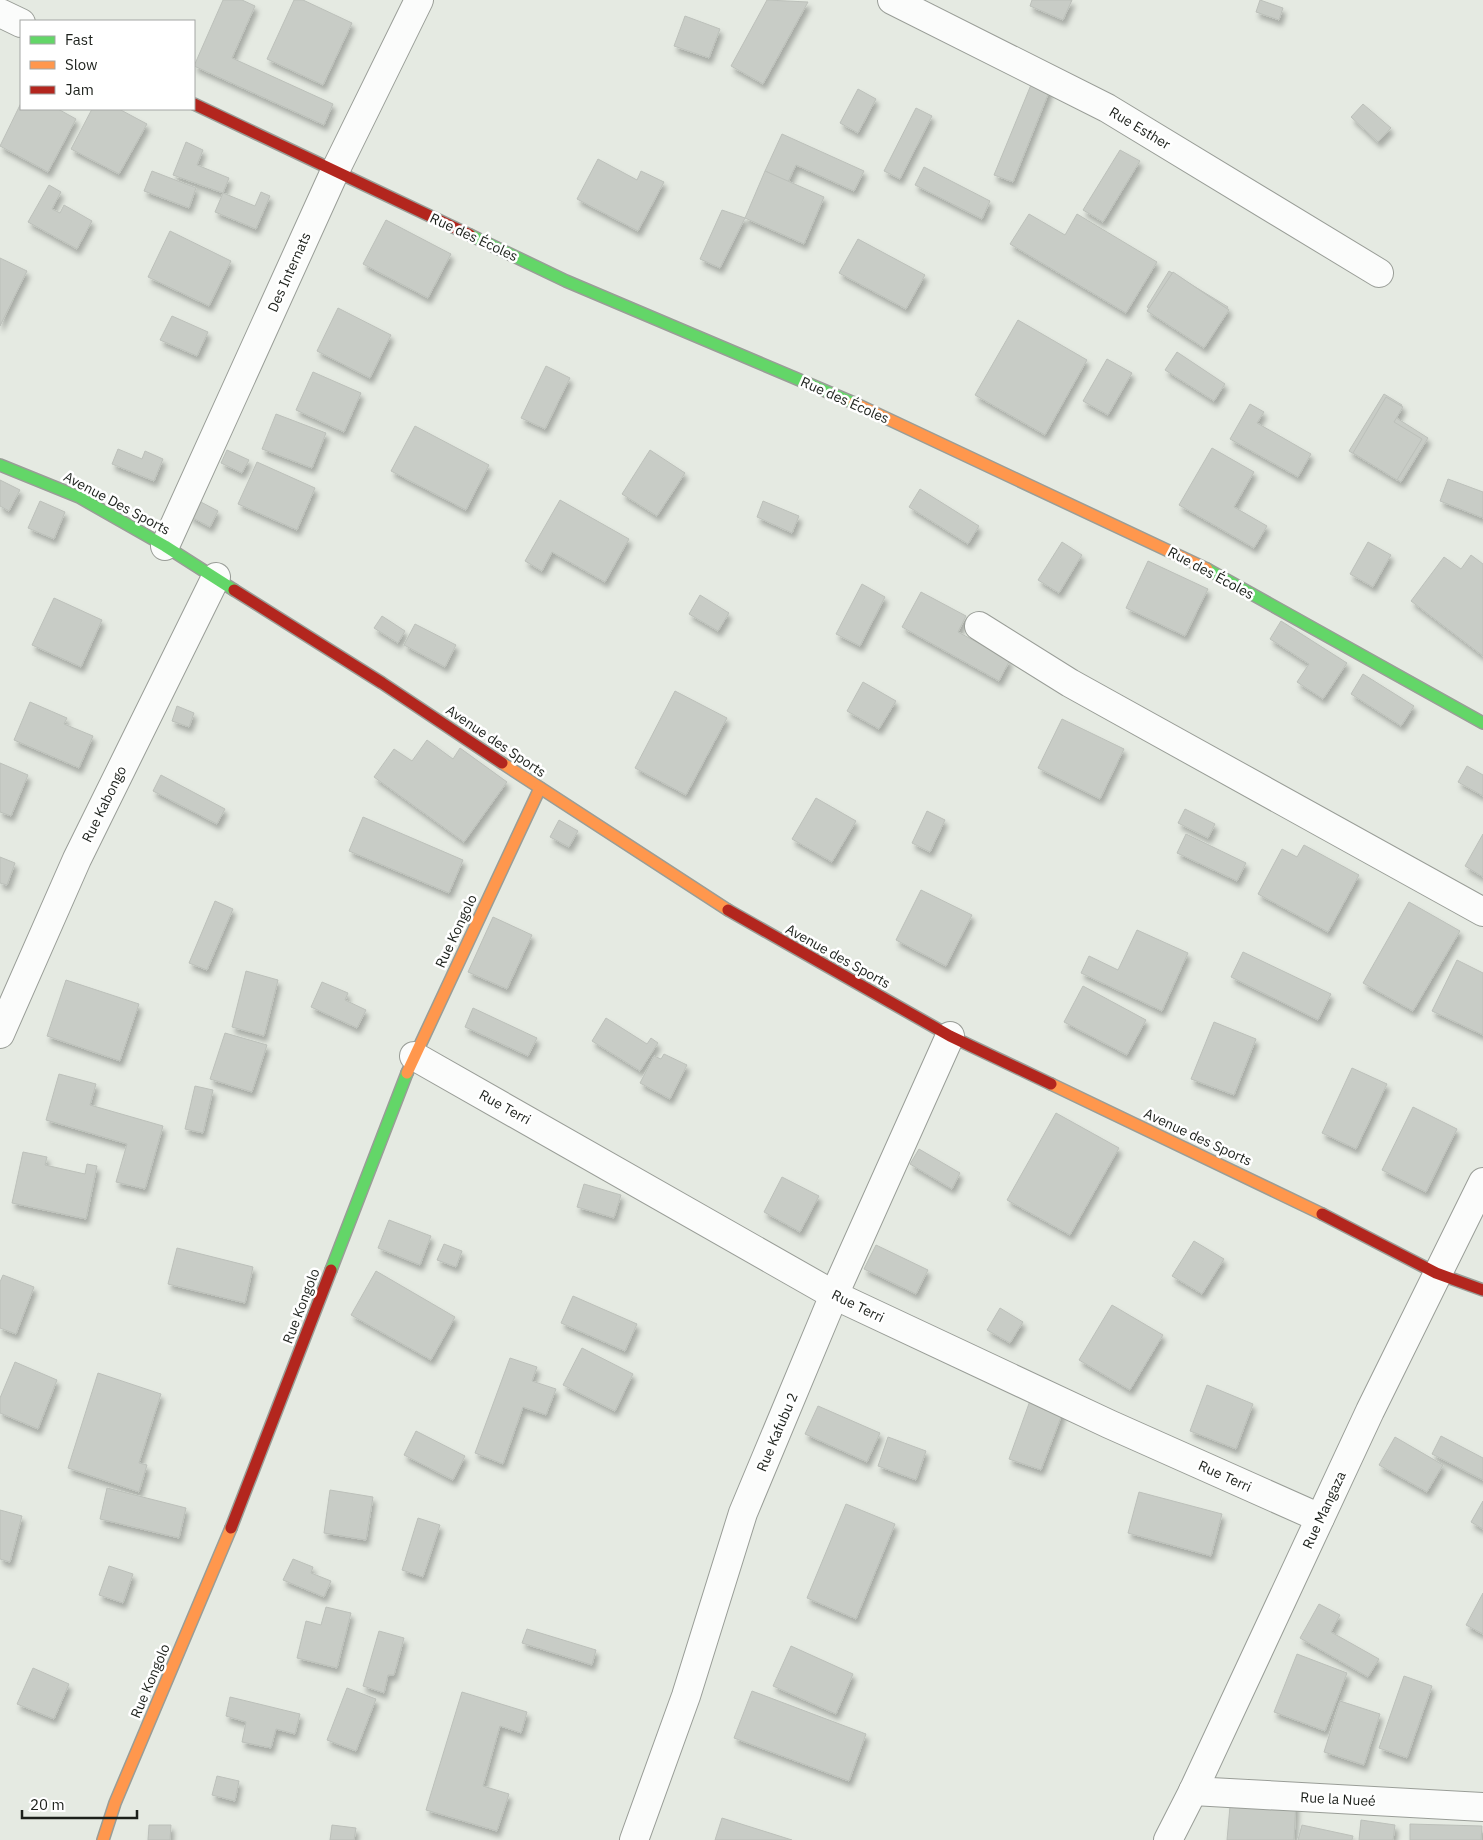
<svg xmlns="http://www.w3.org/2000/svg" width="1483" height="1840" viewBox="0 0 1483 1840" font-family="'IBM Plex Sans',sans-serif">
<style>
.building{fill:#c8ccc6;stroke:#bcc0ba;filter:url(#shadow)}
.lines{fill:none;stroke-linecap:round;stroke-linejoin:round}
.street-casing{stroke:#999d97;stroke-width:30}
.fast-casing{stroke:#999d97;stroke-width:14}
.slow-casing{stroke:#999d97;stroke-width:14}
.jam-casing{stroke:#999d97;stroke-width:14}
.street{stroke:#fbfcfb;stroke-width:28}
.fast{stroke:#63d668;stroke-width:11}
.slow{stroke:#ff974d;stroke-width:11}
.jam{stroke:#b3261e;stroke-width:11}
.labels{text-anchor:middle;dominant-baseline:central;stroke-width:5;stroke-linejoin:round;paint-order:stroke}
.street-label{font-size:14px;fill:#1c201b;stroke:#fff}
</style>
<defs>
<filter id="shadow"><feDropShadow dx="3" dy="5.5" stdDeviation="2.5" flood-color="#0004"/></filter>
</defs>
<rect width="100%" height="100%" fill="#e5eae2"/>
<g class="building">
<polygon points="223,0 242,0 255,6 232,58 333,104 324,125 194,66"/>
<polygon points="294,0 303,0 352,23 323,85 267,59"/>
<polygon points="767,0 808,2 763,84 731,66"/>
<polygon points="1032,0 1072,0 1063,20 1030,6"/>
<polygon points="1260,0 1283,8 1279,20 1256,12"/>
<polygon points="685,16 720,29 709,58 674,46"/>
<polygon points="1033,80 1051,87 1013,182 994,175"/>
<polygon points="858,89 876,99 858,133 840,123"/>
<polygon points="21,103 21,109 58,109 76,119 48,172 0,146"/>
<polygon points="1363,104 1391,128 1378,142 1351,117"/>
<polygon points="916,108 932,116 900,179 884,171"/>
<polygon points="92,109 119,109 147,124 119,174 71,149"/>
<polygon points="782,134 864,171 854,191 796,165 788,182 765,171"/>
<polygon points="186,142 203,150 197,165 229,178 223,193 173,175"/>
<polygon points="1120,150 1140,161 1103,222 1083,210"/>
<polygon points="598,159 637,180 641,171 664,182 638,231 577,199"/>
<polygon points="924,167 990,201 982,219 915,185"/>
<polygon points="152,171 196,188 189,208 144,191"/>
<polygon points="765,171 824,197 804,244 745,218"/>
<polygon points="49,185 61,192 52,209 60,213 64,205 92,221 77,249 28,222"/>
<polygon points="261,192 270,196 256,229 215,212 223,193 255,206"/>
<polygon points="722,210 745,218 720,268 700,259"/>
<polygon points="1029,214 1065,235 1077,214 1157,262 1126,313 1010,244"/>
<polygon points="386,220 451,254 428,298 363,264"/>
<polygon points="170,231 231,261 209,306 148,277"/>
<polygon points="858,239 925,275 906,309 839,273"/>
<polygon points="0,258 27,271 0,326"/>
<polygon points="1169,271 1228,307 1206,343 1147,307"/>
<polygon points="1173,272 1229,310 1204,348 1147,311"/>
<polygon points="338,308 391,335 370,378 317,351"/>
<polygon points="172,316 208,332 197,356 160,340"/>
<polygon points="1018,320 1087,360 1045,435 975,395"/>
<polygon points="1177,352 1225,384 1214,401 1165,370"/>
<polygon points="1107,359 1132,373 1108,415 1083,401"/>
<polygon points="546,366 570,378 545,429 521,418"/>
<polygon points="313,372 361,393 344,432 296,410"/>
<polygon points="1384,394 1402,405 1395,417 1428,438 1401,482 1349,451"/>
<polygon points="1386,397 1403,407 1394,422 1422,439 1397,480 1353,453"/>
<polygon points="1250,404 1264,412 1257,423 1311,454 1298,477 1230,439"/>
<polygon points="276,414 326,433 312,468 262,449"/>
<polygon points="415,426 489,465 466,510 391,471"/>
<polygon points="1212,448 1254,472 1234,507 1267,526 1254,548 1179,505"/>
<polygon points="118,449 142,459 145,451 163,459 154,481 112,464"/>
<polygon points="227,450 249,460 242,473 221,463"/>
<polygon points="650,450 685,473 657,516 622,494"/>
<polygon points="257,462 315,488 297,530 238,504"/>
<polygon points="1448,479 1483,492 1483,518 1440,501"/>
<polygon points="0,480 20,490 9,511 0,506"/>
<polygon points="920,489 979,526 968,544 909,507"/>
<polygon points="197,500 218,511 210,527 189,516"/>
<polygon points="560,500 629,539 605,582 552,552 542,571 525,561"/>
<polygon points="40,501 65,512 54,539 28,528"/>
<polygon points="763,501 799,516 792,533 757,517"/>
<polygon points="1062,542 1082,555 1059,593 1038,580"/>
<polygon points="1368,542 1391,555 1373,587 1350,574"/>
<polygon points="1471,555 1483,564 1483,656 1411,601 1444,557 1461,569"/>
<polygon points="1148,561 1208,589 1185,636 1126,608"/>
<polygon points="862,584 885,597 860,646 836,634"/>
<polygon points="921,592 966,616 958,632 1010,660 999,681 902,627"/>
<polygon points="700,595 729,613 718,631 689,614"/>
<polygon points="54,598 102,620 81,667 32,645"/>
<polygon points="382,616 405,631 398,643 374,628"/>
<polygon points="1281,621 1347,663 1323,699 1297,682 1309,664 1270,639"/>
<polygon points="415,624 456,645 445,667 404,645"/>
<polygon points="1363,674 1414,706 1401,726 1351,694"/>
<polygon points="863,682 896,701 879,729 847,711"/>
<polygon points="675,691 727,718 686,795 635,768"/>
<polygon points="30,702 67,718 64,724 93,736 79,768 14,740"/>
<polygon points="177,706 194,713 189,727 172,721"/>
<polygon points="1062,719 1124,749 1100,799 1038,768"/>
<polygon points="427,740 453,759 460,748 507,782 464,842 374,777 394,749 412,761"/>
<polygon points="0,763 28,775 11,816 0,812"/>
<polygon points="1467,766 1483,775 1483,796 1458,782"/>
<polygon points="161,775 225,809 217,824 153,791"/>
<polygon points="816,798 856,821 832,862 792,839"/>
<polygon points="1185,809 1215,824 1208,838 1178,823"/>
<polygon points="927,811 945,820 930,852 912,843"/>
<polygon points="363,817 463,860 449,893 349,851"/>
<polygon points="559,820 578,831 569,847 550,837"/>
<polygon points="1186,834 1246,863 1237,881 1177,853"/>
<polygon points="1483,834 1483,877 1465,866"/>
<polygon points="1304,845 1359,875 1328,932 1258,894 1282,849 1297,857"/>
<polygon points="0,857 15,863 7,885 0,883"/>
<polygon points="921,890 972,915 946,966 896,940"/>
<polygon points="215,901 233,909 207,970 189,963"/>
<polygon points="1409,902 1460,931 1413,1011 1363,983"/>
<polygon points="493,917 532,935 507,989 468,972"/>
<polygon points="1137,930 1188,953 1162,1011 1081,973 1089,956 1118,970"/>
<polygon points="1243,952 1331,994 1318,1020 1231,977"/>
<polygon points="1457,960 1483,973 1483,1035 1432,1011"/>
<polygon points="246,971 278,980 264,1036 232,1027"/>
<polygon points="66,980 139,1004 120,1061 47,1036"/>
<polygon points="322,982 348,993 345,1000 366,1010 357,1028 311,1007"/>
<polygon points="1083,986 1146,1020 1127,1055 1064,1022"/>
<polygon points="473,1008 537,1038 528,1056 465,1027"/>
<polygon points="606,1018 647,1044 651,1038 658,1043 640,1071 592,1041"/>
<polygon points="1214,1022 1256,1039 1234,1095 1191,1079"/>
<polygon points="225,1033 267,1045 252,1092 210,1079"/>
<polygon points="664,1054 687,1065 670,1099 640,1083 654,1056 661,1059"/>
<polygon points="1352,1068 1387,1084 1356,1149 1322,1133"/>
<polygon points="59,1074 96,1084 90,1105 163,1126 145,1189 116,1182 127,1144 46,1120"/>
<polygon points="195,1086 213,1090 203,1133 185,1129"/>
<polygon points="1413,1107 1457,1129 1426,1192 1382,1170"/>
<polygon points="1056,1113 1119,1148 1070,1235 1007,1200"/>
<polygon points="919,1149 960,1173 952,1189 910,1164"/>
<polygon points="23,1152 47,1157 45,1165 85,1174 87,1164 97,1166 86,1219 12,1203"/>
<polygon points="782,1177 819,1196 800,1232 764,1212"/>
<polygon points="584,1184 621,1195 614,1218 577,1207"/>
<polygon points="389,1220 431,1236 420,1265 378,1248"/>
<polygon points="1194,1241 1224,1259 1202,1294 1172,1276"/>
<polygon points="444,1244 462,1251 456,1267 437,1260"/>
<polygon points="876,1245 928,1270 916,1294 864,1269"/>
<polygon points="177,1248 253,1267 245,1303 168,1284"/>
<polygon points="376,1271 455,1317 431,1360 351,1315"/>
<polygon points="3,1275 34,1287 16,1334 0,1328 0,1282"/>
<polygon points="573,1296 637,1324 625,1351 561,1323"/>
<polygon points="1112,1305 1163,1335 1130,1390 1079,1360"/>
<polygon points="1000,1308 1023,1322 1010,1343 987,1330"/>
<polygon points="582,1348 633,1374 615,1411 563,1385"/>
<polygon points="510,1358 537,1367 532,1381 556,1389 546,1415 523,1407 503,1464 475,1453"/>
<polygon points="15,1362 57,1380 38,1429 0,1413 0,1398"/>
<polygon points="98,1373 161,1394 139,1463 147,1465 139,1492 68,1468"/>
<polygon points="1207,1385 1253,1404 1236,1449 1190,1431"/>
<polygon points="1031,1398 1064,1409 1041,1470 1009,1459"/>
<polygon points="818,1406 880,1433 867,1462 805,1434"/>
<polygon points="416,1431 465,1456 453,1480 404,1455"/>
<polygon points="1441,1436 1483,1458 1483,1480 1432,1454"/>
<polygon points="888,1437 926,1451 916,1480 878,1466"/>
<polygon points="1395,1437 1443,1465 1427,1492 1379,1465"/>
<polygon points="107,1488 186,1508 179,1538 100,1519"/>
<polygon points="330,1490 373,1497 366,1540 324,1533"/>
<polygon points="1139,1492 1222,1514 1211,1556 1128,1533"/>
<polygon points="1483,1501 1483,1529 1471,1522"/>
<polygon points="846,1504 895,1524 856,1619 807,1598"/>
<polygon points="0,1510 22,1516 10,1562 0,1559"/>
<polygon points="418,1518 440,1525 423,1577 402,1570"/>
<polygon points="293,1559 313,1567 311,1573 331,1581 324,1597 283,1580"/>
<polygon points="109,1566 133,1574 123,1603 99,1595"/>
<polygon points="1483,1593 1483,1634 1466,1625"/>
<polygon points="1319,1604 1340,1615 1331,1632 1379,1659 1368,1677 1300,1638"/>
<polygon points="326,1607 351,1613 337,1668 297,1658 306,1621 321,1625"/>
<polygon points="527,1629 596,1650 592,1665 522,1643"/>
<polygon points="379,1631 404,1638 394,1675 388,1675 384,1693 363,1686"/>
<polygon points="791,1646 853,1674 836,1714 773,1686"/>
<polygon points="1297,1654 1347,1673 1325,1731 1274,1712"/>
<polygon points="33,1668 69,1684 54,1719 17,1704"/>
<polygon points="1404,1676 1432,1686 1407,1758 1379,1748"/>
<polygon points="347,1688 376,1699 356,1751 327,1740"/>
<polygon points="752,1691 866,1734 849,1781 734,1738"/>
<polygon points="462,1692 527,1712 521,1733 500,1726 483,1786 509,1794 497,1831 426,1810"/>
<polygon points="230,1697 300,1714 295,1734 276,1729 271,1748 242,1742 246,1722 226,1716"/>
<polygon points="1340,1701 1380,1714 1364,1765 1324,1752"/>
<polygon points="217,1776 239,1781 235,1801 212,1795"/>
<polygon points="1231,1795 1296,1800 1294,1840 1227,1840"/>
<polygon points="722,1818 792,1840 715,1840"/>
<polygon points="1361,1820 1395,1825 1393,1840 1359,1840"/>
<polygon points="1410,1824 1482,1826 1481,1840 1410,1840"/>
<polygon points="149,1825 171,1825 170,1840 148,1840"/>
<polygon points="332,1825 356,1828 354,1840 330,1840"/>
<polygon points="1302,1825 1353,1836 1352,1840 1298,1840"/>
</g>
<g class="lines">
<g class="street-casing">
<g id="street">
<polyline points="892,0 1107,108 1379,273"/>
<polyline points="0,13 21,23"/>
<polyline points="165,546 335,171 419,0"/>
<polyline points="979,626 1070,683 1483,912"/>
<polyline points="0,1034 77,859 216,577"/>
<polyline points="414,1056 834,1295 1109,1424 1320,1518"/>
<polyline points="1193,1791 1483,1807"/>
<polyline points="634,1840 686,1696 743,1513 834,1295 950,1036"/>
<polyline points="1168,1840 1193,1791 1370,1411 1483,1182"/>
</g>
</g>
<g class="fast-casing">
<g id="fast">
<polyline points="470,235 566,281 854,403"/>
<polyline points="0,465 79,497 165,546 234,590"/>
<polyline points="1207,569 1483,723"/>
<polyline points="331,1270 407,1073"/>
</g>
</g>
<g class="slow-casing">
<g id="slow">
<polyline points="854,403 1207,569"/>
<polyline points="502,763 728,910"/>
<polyline points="407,1073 540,788"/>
<polyline points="1051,1084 1322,1214"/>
<polyline points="103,1840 115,1803 231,1528"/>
</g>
</g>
<g class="jam-casing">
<g id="jam">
<polyline points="194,104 470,235"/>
<polyline points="234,590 382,683 502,763"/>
<polyline points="728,910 950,1036 1051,1084"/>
<polyline points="1322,1214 1436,1273 1483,1290"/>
<polyline points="231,1528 331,1270"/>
</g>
</g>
<use href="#street" class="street"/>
<use href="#fast" class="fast"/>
<use href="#slow" class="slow"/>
<use href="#jam" class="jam"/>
</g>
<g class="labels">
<g class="street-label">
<text transform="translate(1140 128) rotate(31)">Rue Esther</text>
<text transform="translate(474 237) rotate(25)">Rue des Écoles</text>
<text transform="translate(289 272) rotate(-66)">Des Internats</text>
<text transform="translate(845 400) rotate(24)">Rue des Écoles</text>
<text transform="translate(117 503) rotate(28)">Avenue Des Sports</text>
<text transform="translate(1211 573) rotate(28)">Rue des Écoles</text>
<text transform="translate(496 741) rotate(34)">Avenue des Sports</text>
<text transform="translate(104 804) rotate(-64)">Rue Kabongo</text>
<text transform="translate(456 931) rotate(-65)">Rue Kongolo</text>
<text transform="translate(838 956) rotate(29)">Avenue des Sports</text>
<text transform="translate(505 1107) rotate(29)">Rue Terri</text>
<text transform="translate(1198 1137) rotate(25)">Avenue des Sports</text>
<text transform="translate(301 1306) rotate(-69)">Rue Kongolo</text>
<text transform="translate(858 1306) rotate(26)">Rue Terri</text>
<text transform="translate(777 1432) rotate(-67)">Rue Kafubu 2</text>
<text transform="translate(1225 1476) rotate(24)">Rue Terri</text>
<text transform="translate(1324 1510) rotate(-65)">Rue Mangaza</text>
<text transform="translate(150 1681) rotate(-67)">Rue Kongolo</text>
<text transform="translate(1338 1799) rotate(3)">Rue la Nueé</text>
</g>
</g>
<rect x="20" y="20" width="175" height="90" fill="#ffffff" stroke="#a4a6a4"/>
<rect x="30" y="36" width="25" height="8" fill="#63d668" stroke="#a4a6a4"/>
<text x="65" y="45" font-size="15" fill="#1c201b">Fast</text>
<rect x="30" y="61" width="25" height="8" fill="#ff974d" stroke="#a4a6a4"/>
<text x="65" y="70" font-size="15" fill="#1c201b">Slow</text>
<rect x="30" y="86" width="25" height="8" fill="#b3261e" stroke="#a4a6a4"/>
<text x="65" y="95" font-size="15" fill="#1c201b">Jam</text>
<path d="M22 1810v8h115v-8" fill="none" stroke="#1c201b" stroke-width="2.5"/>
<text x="30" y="1810" font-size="15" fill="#1c201b" stroke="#ffffff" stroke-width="4" paint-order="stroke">20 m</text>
</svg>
